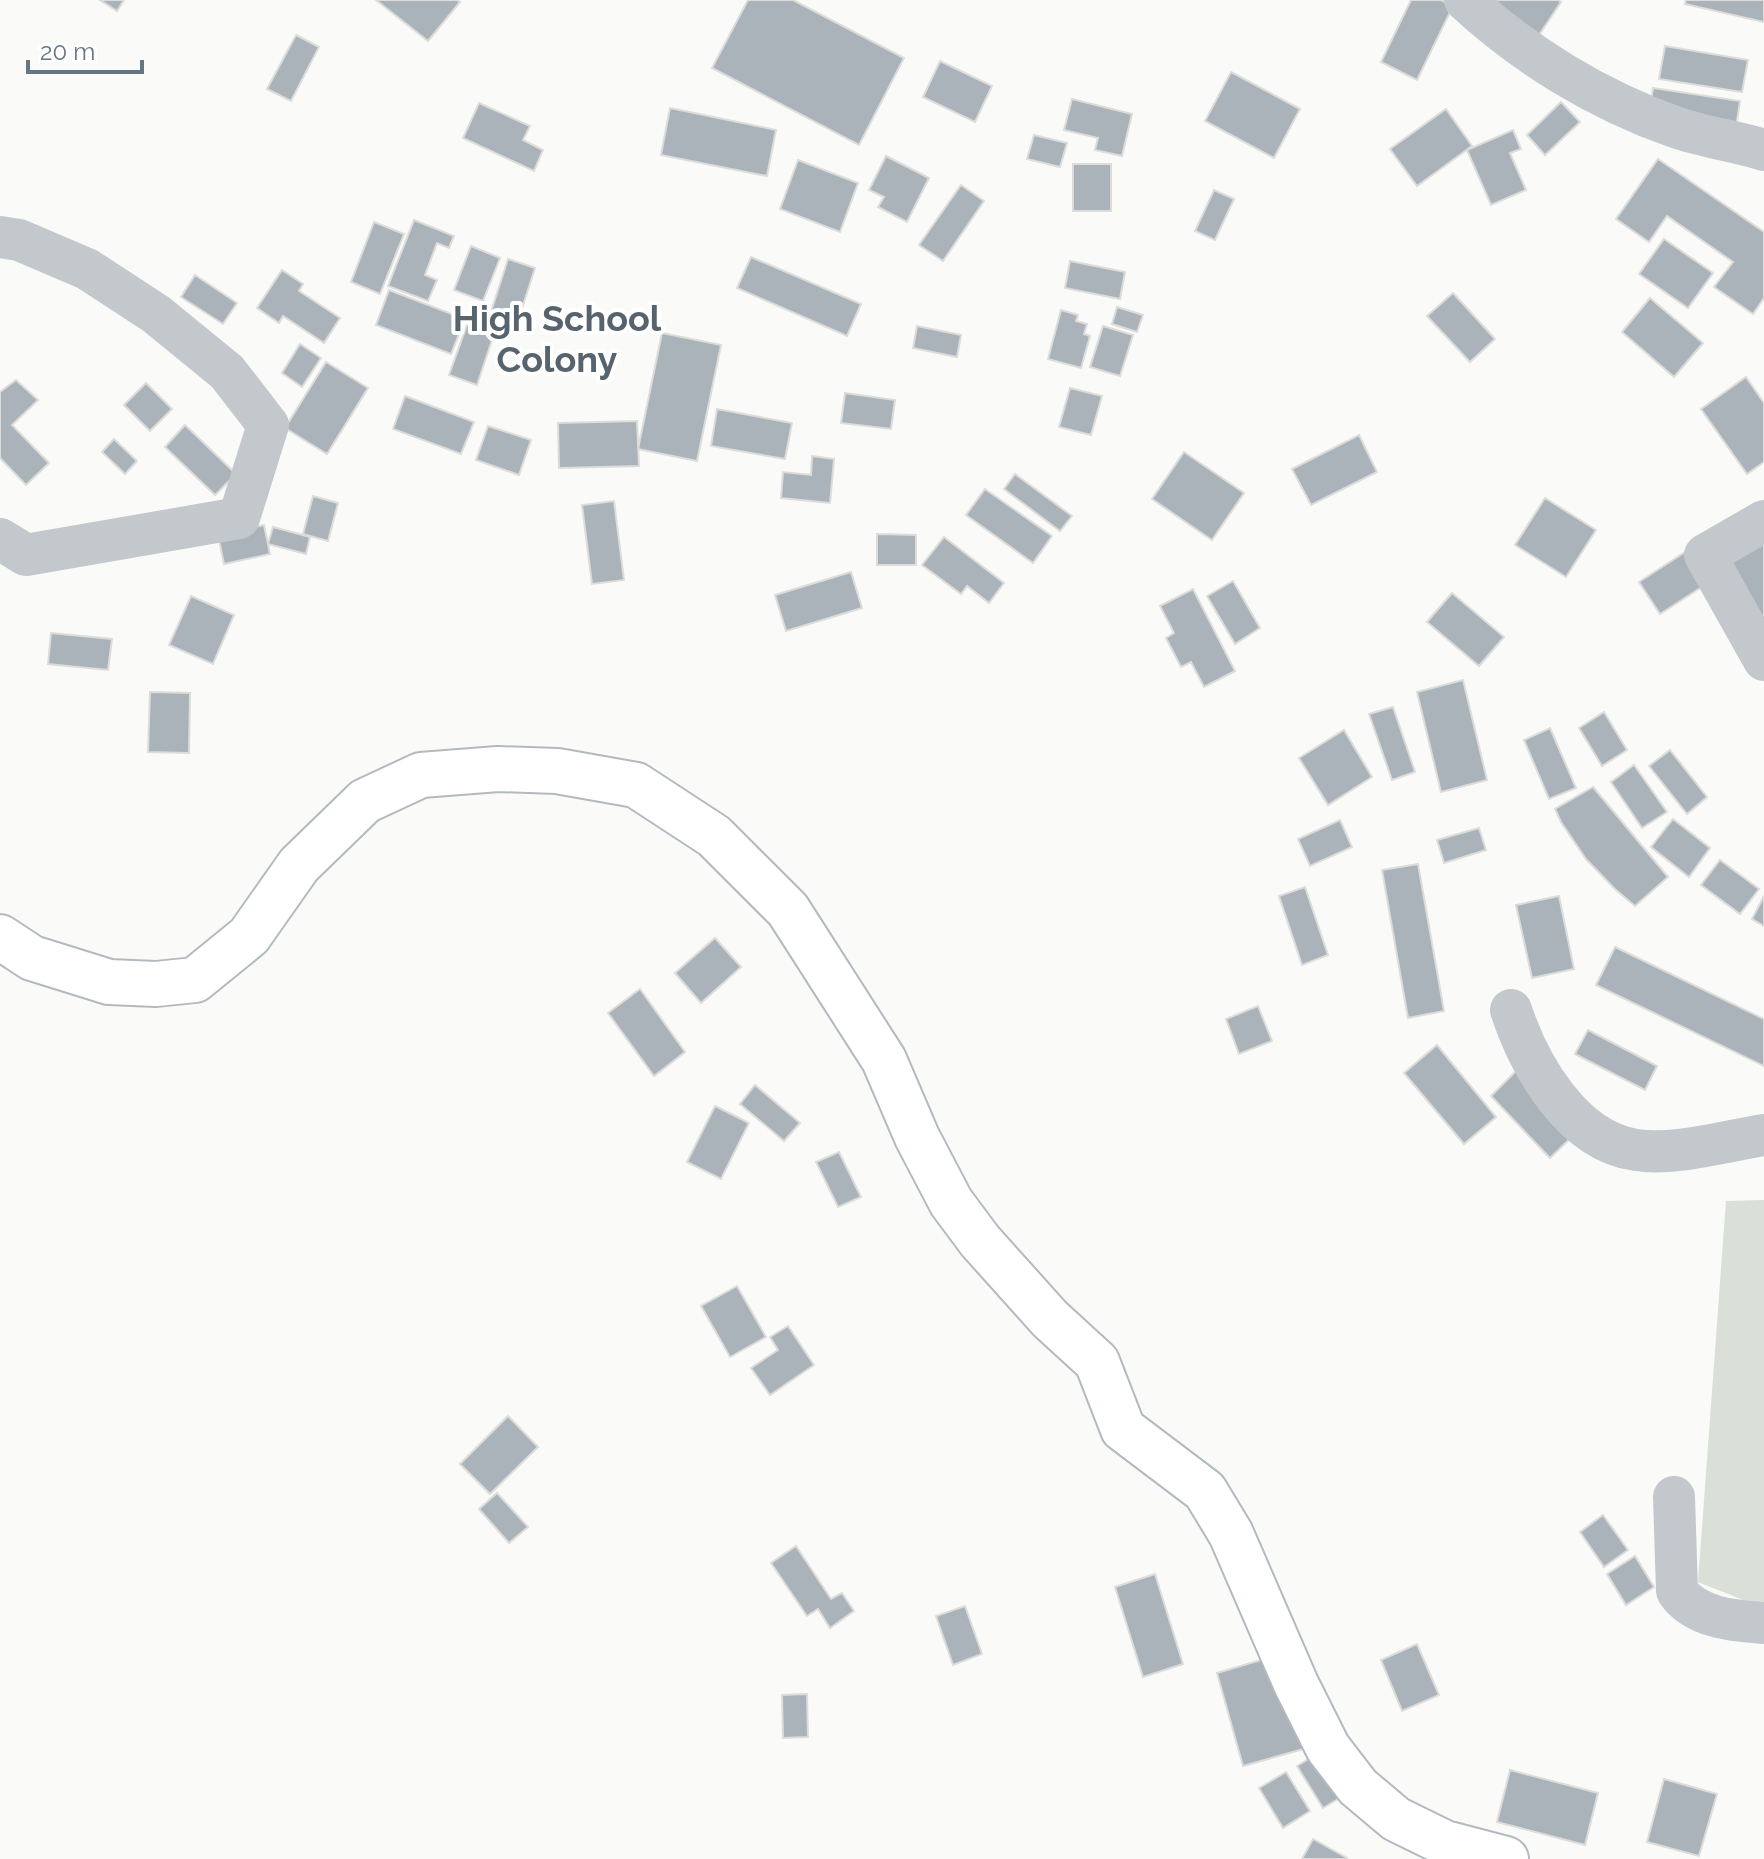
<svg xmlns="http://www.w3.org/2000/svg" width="1764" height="1859" viewBox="0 0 1764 1859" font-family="Raleway,sans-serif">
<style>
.green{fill:#dadfd7}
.building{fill:#aab3b9;stroke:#dcdcda;stroke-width:2}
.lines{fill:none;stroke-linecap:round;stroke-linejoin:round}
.secondary-casing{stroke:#b3babf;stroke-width:48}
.street{stroke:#c3c8cc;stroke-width:42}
.secondary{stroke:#fff;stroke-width:44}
.labels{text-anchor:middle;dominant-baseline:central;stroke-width:8;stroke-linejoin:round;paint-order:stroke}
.district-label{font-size:36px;font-weight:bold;fill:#57646e;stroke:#fff}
</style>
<rect width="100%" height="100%" fill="#fafaf8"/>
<polygon class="green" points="1764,1200 1764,1604 1753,1604 1698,1582 1726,1201"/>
<g class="building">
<polygon points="100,0 124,0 117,11"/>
<polygon points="376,0 457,0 460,2 428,41"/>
<polygon points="748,0 793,0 904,58 859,145 712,68"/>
<polygon points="1411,0 1441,0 1453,6 1417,80 1381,62"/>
<polygon points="1487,0 1558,0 1561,2 1537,38"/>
<polygon points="1686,0 1764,0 1764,22 1685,4"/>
<polygon points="296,35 319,47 291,101 267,89"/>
<polygon points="1665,46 1748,60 1742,92 1659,79"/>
<polygon points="940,61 992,86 975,122 923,97"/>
<polygon points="1231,72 1300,109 1274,158 1205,121"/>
<polygon points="1653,88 1740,101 1736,128 1649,115"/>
<polygon points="1072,99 1132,114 1122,156 1095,150 1098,138 1064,130"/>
<polygon points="1561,102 1580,122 1545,155 1527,135"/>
<polygon points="479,103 530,126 523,140 543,150 534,171 463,138"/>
<polygon points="670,108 776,130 767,176 661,155"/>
<polygon points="1446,109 1472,146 1417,186 1390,149"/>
<polygon points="1513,130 1521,149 1510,153 1526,190 1491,205 1467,150"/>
<polygon points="1034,135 1067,143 1060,167 1027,159"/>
<polygon points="886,156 929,178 907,222 878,207 884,197 869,190"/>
<polygon points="1658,159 1764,232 1764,298 1753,314 1714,287 1733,262 1667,216 1649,242 1616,219"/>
<polygon points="798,160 858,183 840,232 780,209"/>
<rect x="1073" y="164" width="38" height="47"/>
<polygon points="961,185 984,201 943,261 919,245"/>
<polygon points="1214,190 1234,199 1215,240 1195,231"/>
<polygon points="414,220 454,236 449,248 437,243 425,275 437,280 428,301 388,286"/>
<polygon points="374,222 404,234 380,294 351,282"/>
<polygon points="1664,239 1713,273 1688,308 1639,274"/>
<polygon points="471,246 500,258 483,301 454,290"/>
<polygon points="751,257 861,304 847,336 737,288"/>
<polygon points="508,259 535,268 517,324 490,315"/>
<polygon points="1070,261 1125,272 1120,299 1065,288"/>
<polygon points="282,270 303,284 299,291 340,318 324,343 283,316 279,323 257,308"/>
<polygon points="195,275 237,303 223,324 181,297"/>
<polygon points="389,290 465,319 451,354 376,325"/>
<polygon points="1453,293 1495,339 1470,362 1427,316"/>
<polygon points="1650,298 1703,343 1674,377 1622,332"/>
<polygon points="1117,307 1143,315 1137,332 1112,324"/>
<polygon points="1061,310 1078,315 1076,321 1087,324 1084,334 1090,336 1081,368 1048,359"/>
<polygon points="467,325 494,334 477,385 449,375"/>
<polygon points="917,326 961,335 957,357 913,348"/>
<polygon points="1103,326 1133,335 1120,376 1090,367"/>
<polygon points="662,333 721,345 697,461 638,449"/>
<polygon points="300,344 321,358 302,387 282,373"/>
<polygon points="326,362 368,388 327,454 285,428"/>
<polygon points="1746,377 1764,403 1764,462 1747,474 1701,409"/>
<polygon points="16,380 38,400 12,425 49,463 26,485 0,458 0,392"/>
<polygon points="146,383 172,409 150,431 124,405"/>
<polygon points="1070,388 1102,396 1091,435 1059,427"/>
<polygon points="845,393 895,400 891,429 841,423"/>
<polygon points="405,396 474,422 461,454 393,429"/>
<polygon points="717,409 792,423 785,459 711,446"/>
<polygon points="637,421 639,466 559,468 558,423"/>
<polygon points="185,425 236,474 215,495 165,447"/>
<polygon points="488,426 531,440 519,475 476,460"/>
<polygon points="1359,435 1377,472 1311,505 1292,469"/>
<polygon points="114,439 137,461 125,474 102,452"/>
<polygon points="1184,452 1244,493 1212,540 1152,499"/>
<polygon points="812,456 834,459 830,503 781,498 783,472 811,475"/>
<polygon points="1015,474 1072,516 1060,531 1004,489"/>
<polygon points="985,489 1052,536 1033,563 966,515"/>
<polygon points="313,496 338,503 328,541 303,534"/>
<polygon points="1545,498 1596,530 1566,577 1515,545"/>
<polygon points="614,501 624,580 592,584 582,505"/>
<polygon points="264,525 270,554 224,564 218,535"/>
<polygon points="273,527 310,537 306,554 268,544"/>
<polygon points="877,534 916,535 916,565 877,565"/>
<polygon points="944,537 1004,583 989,603 967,586 961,594 922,565"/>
<polygon points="1764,537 1764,628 1725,558"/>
<polygon points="1696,545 1717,577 1660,614 1639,582"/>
<polygon points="851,572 862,608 786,631 775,595"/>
<polygon points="1233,581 1260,628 1235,644 1207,596"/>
<polygon points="1193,589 1235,671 1204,687 1191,662 1181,667 1166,638 1174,633 1160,606"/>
<polygon points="1452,593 1504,637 1479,666 1427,622"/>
<polygon points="191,596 234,615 213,664 169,645"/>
<polygon points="51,633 112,639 108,670 48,664"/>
<polygon points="1463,680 1487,780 1441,792 1417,692"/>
<polygon points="150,692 190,693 189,753 148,752"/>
<polygon points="1393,707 1415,772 1392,780 1369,714"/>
<polygon points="1604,712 1627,750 1602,766 1579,728"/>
<polygon points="1550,728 1576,788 1549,799 1524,740"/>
<polygon points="1344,730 1372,777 1328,805 1299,758"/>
<polygon points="1670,750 1707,797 1687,814 1649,766"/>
<polygon points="1634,765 1667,812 1642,828 1611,782"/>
<polygon points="1593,787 1668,877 1635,906 1616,890 1586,859 1561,822 1555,809"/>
<polygon points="1673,819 1710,848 1689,877 1651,847"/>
<polygon points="1340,820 1352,847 1310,866 1298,839"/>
<polygon points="1479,828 1486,850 1444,863 1437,840"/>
<polygon points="1720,860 1759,889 1740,914 1701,885"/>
<polygon points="1418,864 1444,1011 1408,1018 1382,870"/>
<polygon points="1305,887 1328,955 1302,965 1279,896"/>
<polygon points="1559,896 1574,969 1532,978 1516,905"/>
<polygon points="1764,896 1764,926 1752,919"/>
<polygon points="715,938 741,967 701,1003 675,973"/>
<polygon points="1615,947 1764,1019 1764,1066 1596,985"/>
<polygon points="640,989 685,1052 654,1076 608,1013"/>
<polygon points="1258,1006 1272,1041 1239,1054 1226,1019"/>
<polygon points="1588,1030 1657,1066 1645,1090 1575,1054"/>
<polygon points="1437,1045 1496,1117 1464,1144 1404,1073"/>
<polygon points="1516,1071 1576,1133 1550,1158 1491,1096"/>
<polygon points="755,1085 800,1123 784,1141 740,1104"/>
<polygon points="715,1106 749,1123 721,1179 687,1162"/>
<polygon points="839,1152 861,1197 838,1207 816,1162"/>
<polygon points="737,1286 766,1337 730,1357 701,1306"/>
<polygon points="788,1326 814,1365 770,1395 751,1368 778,1350 770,1337"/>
<polygon points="508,1416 538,1447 490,1494 460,1464"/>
<polygon points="497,1493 528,1527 509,1543 479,1509"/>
<polygon points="1603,1515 1628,1550 1604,1567 1580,1532"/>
<polygon points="796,1546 831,1599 842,1593 854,1611 830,1628 818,1609 807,1616 771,1563"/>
<polygon points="1635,1556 1654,1587 1626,1605 1607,1574"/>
<polygon points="1155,1574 1183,1664 1143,1677 1115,1587"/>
<polygon points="965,1606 982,1654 953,1665 936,1616"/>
<polygon points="1417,1644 1439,1695 1402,1711 1381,1660"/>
<polygon points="1281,1654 1307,1748 1243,1766 1217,1673"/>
<polygon points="807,1694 808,1737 783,1738 782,1695"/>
<polygon points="1322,1751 1348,1793 1323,1808 1297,1766"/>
<polygon points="1510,1770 1598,1793 1585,1845 1497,1822"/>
<polygon points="1286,1772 1310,1811 1283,1828 1259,1788"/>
<polygon points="1664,1779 1717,1794 1699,1856 1647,1842"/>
<polygon points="1313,1839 1347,1858 1346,1859 1302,1859"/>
</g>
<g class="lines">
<g class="secondary-casing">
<polyline id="secondary" points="0,937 32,958 109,982 156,984 195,980 249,936 299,865 365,801 421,775 498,769 557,771 636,785 714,836 788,910 884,1060 917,1137 951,1202 980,1241 1050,1319 1097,1362 1123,1429 1205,1491 1231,1534 1296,1684 1328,1748 1358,1787 1396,1819 1445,1843 1506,1859"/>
</g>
<g class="street">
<path d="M1465,0C1524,55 1598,100 1675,127C1703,137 1735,141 1764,150"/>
<polyline points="0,237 19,240 87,269 156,314 227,372 268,425 239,518 26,555 0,539"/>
<polyline points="1764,521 1705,555 1764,660"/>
<path d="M1511,1010C1529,1065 1572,1141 1636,1150C1674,1156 1725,1141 1764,1135"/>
<path d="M1674,1497L1677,1591C1695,1618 1734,1621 1764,1623"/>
</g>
<use href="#secondary" class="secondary"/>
</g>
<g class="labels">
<g class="district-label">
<text x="557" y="318">High School<tspan x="557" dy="41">Colony</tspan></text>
</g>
</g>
<path d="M28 60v12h114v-12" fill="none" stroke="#657683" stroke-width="4"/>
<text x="40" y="60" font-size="24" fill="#657683" stroke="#ffffff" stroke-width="6" paint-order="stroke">20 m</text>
</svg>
